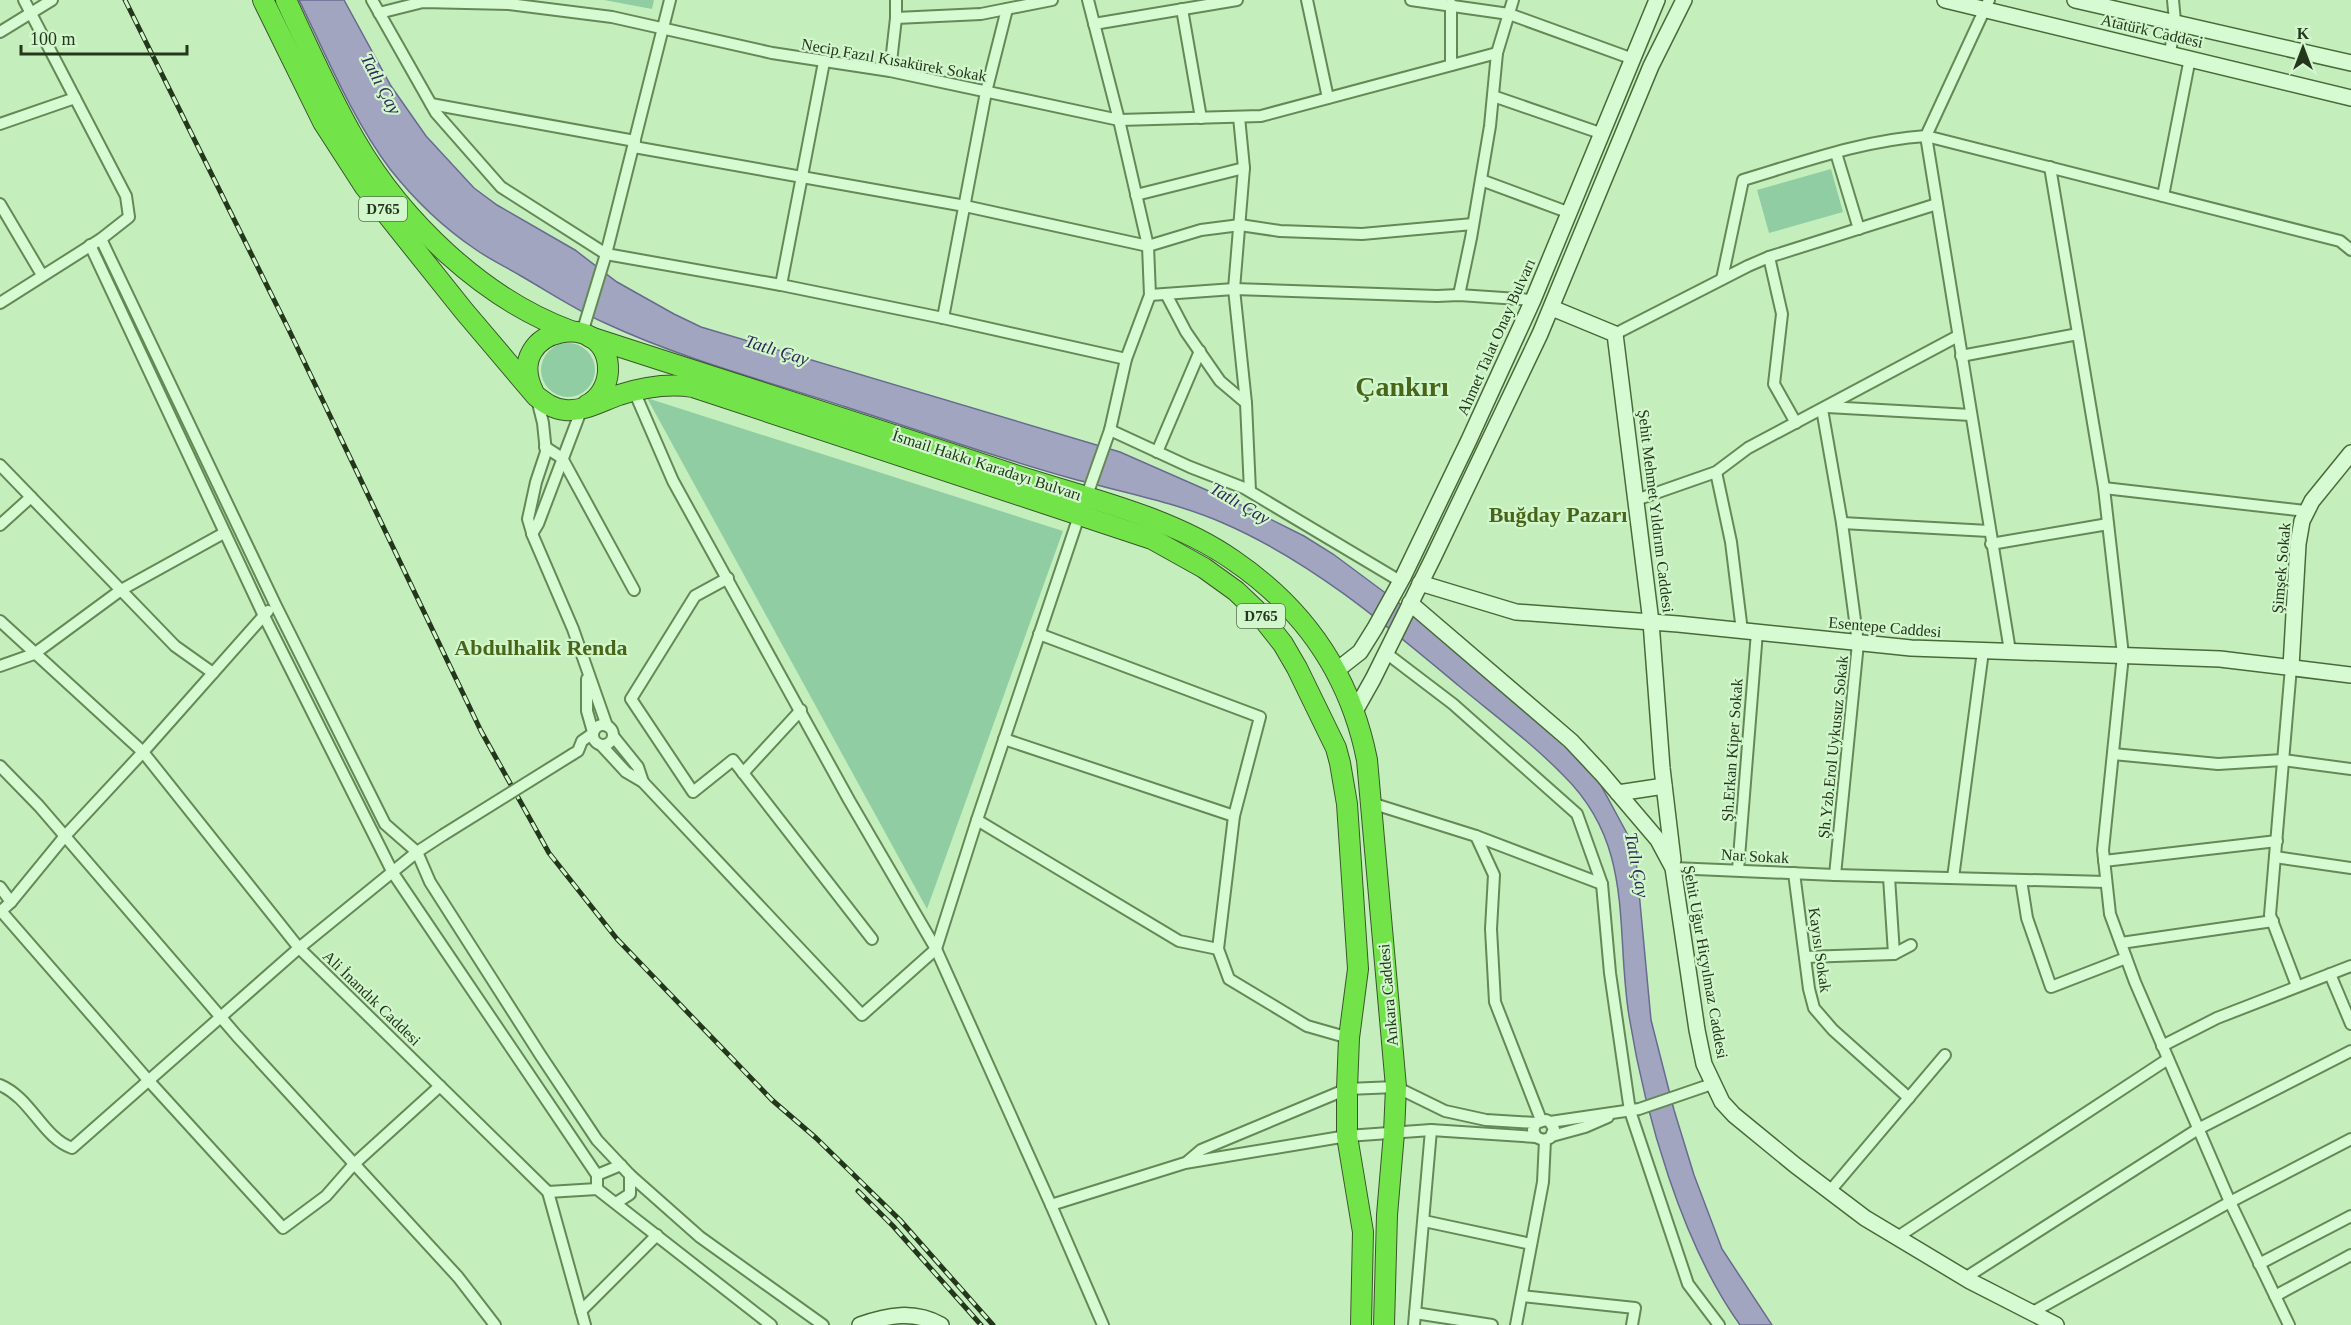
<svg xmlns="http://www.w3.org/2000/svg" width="2351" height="1325" viewBox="0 0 2351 1325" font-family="Georgia,serif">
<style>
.green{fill:#91cda3}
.water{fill:#a1a5c0;stroke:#686b8e;stroke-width:1.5}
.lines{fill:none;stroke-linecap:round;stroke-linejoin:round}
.street-casing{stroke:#648856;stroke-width:14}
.secondary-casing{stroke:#496939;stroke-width:18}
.highway-casing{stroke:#3a552b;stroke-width:22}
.street{stroke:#d6fad1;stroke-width:10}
.secondary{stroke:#d6fad1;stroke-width:15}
.highway{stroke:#72e449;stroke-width:20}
.rail-casing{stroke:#24361b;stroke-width:5}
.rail{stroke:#d2f7cd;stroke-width:3;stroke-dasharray:9;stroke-linecap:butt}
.street-bridge-casing{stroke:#648856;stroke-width:14;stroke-linecap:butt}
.street-bridge{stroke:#d6fad1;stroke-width:10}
.labels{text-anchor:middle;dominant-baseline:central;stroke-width:4.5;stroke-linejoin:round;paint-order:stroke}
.shield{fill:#d2f7cd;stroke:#587050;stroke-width:1.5}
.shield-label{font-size:15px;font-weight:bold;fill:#24361b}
.street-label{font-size:16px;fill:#24361b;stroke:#d2f7cd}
.water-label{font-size:18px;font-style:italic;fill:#2f2a57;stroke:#d2f7cd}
.district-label{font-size:22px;font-weight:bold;fill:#486519;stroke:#d2f7cd}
.town-label{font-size:28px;font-weight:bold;fill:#486519;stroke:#d2f7cd}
</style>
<rect width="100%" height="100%" fill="#c4efbd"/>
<g class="green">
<polygon points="604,0 654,0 652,9"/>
<polygon points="1831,169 1843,212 1769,233 1757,190"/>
<circle cx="568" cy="370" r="27"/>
<polygon points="647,398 1063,531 927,909"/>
</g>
<path class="water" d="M299,0H344L391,86L426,136L474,188L497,205L575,250L617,282L674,314L701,327L1120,452L1252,510L1304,536L1333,554L1415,615L1564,744L1598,780L1630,839L1636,860L1651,1020L1674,1110L1694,1175L1722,1249L1772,1325H1740C1682,1244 1645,1115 1629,1016C1615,928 1635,846 1564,776C1532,743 1494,715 1459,686C1386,625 1311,561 1223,523C1175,502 1121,492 1070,478C995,457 921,431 846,407C766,381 682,359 605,323C576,310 549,292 521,276C506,267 489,259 475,249C444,228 413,198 390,169C352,118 327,57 299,0Z"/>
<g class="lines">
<g class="street-casing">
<g id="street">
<polyline points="372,0 436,113 501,187 606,254 781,285 943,318 1126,359"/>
<polyline points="1307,0 1328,98"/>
<polyline points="1411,0 1509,14 1633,59"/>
<polyline points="1989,0 1926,136 2010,651"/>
<polyline points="1451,4 1451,65"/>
<polyline points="1182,9 1201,118"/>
<polyline points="379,13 423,2 509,4 612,17 772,53 890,71 1119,120 1261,116 1497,53"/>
<polyline points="896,18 981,14 1052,0"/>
<polyline points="1094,24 1237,0"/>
<polyline points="0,32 52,0"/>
<polyline points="2170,53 2175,21 2173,0"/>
<polyline points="890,71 896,18 896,0"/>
<polyline points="1493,96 1603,134"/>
<polyline points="431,104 635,141"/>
<polyline points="1239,117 1244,168 1234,289 1246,403 1250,491"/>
<polyline points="0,124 75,98"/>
<polyline points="634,147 965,206 1148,246 1201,230 1240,225 1280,231 1362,234 1473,224"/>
<polyline points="1836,153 1859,229"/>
<polyline points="2050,167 2104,488 2123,655 2103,850 2110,914 2135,982 2230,1202 2289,1325"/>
<polyline points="1481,180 1570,213"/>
<polyline points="1136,195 1244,168"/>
<polyline points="2163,196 2190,58"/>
<polyline points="0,204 42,275"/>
<polyline points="101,239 276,606 385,824 417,852 430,882 541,1056 597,1140 630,1175 700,1237 823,1325"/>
<polyline points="90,245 263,614 393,873 597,1175 597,1189"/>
<polyline points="1769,257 1782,314 1774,384 1796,423"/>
<path d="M1722,279L1743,180C1803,162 1864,140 1926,136L2340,241L2351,250"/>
<polyline points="781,285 824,62"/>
<polyline points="1166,294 1186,332 1220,381 1246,403"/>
<polyline points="1150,295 1234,289 1437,296 1459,295 1533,300"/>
<polyline points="1459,295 1471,238 1490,126 1497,53 1513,0"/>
<polyline points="0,303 101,239 129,217 126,196 24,0"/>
<polyline points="943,318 986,92 1007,9"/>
<polyline points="582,333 606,254 670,0"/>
<polyline points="1615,334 1748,266 1769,257 1937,204"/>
<polyline points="1961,356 2078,334"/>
<polyline points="634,391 673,481 849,800 936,949 1051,1205 1103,1325"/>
<polyline points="537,399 543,423 546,452 536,482 528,519 533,536 573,629 607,726"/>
<polyline points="1827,407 1971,415"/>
<polyline points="1822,409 1842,523 1858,643 1835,875"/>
<polyline points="1110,430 1190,467 1244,488 1400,581"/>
<polyline points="545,447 562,458 634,590"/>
<polyline points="1157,452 1200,351"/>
<polyline points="0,465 175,646 213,673"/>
<polyline points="1716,472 1731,542 1742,631"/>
<polyline points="2104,488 2305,511"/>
<polyline points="1086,498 1110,430 1126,359 1150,295 1148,246 1119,120 1088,0"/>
<polyline points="1636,500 1716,472 1748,448 1958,336"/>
<polyline points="1842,523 1989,531"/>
<polyline points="0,525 31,497"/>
<polyline points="532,534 538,524 582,408"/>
<polyline points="1991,544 2108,524"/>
<polyline points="728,578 695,596 631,699 693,792 733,760 872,939"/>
<polyline points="0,621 143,752 299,948 548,1192 597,1189 771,1325"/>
<polyline points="1039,634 1260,717 1234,816 1218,949 1229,979 1307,1026 1349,1038"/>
<polyline points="1386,653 1453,704 1577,814 1602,884 1610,973 1630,1111 1688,1284 1719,1325"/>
<polyline points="0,666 34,654 121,590 224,533"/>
<polyline points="2291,667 2270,915 2297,986"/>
<polyline points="587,679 587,711 593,732"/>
<circle cx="603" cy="735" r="10"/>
<polyline points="613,736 638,767 643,782"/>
<polyline points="1004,739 1234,816"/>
<polyline points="602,746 626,772 643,782 862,1015 936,949 977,820 1079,516"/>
<polyline points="573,754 578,751 582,741 592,734"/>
<polyline points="2113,754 2218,764 2283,760 2351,769"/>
<polyline points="0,766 39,806 237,1036 458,1277 495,1325"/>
<polyline points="743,773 801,710"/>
<polyline points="1371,803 1476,836 1602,884"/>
<polyline points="977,820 1179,941 1218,949"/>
<polyline points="1476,836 1494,875 1491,929 1495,1002 1541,1120"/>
<polyline points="2275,857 2351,868"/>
<polyline points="2104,861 2277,841"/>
<polyline points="1673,868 1835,875 2106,882"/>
<polyline points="1738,870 1757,632"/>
<polyline points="1794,873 1809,989 1814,1008 1833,1030 1909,1098"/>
<polyline points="1889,877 1894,954"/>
<polyline points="1953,878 1983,651"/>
<polyline points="2021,880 2027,918 2051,987 2126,958"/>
<polyline points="0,887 11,902"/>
<polyline points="1,911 149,1081 283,1228 326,1196 354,1164 440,1086"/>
<polyline points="0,912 11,902 65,836 143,752 268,611"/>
<polyline points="2121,943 2273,921"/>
<polyline points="1805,957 1894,954 1911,945"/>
<polyline points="2330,974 2351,1024"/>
<polyline points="2162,1046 2217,1018 2351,966"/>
<path d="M0,1085C31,1098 43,1138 72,1148L299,948L417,852L443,835"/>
<polyline points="1550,1122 1639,1109 1712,1084"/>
<polyline points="1552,1136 1585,1127 1608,1117"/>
<polyline points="1188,1161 1201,1150 1347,1089 1396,1087 1445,1111 1486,1120 1536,1123 1546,1120 1550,1122 1554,1129 1550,1138 1543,1140 1536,1137 1533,1130 1536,1123"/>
<polyline points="597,1175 621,1165"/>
<polyline points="1830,1191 1945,1055"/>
<polyline points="548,1192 585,1325"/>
<polyline points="616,1203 630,1194 630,1175"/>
<polyline points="1051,1205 1185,1163 1347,1136 1431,1130 1536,1137"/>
<polyline points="1424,1221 1531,1244"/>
<polyline points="1896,1238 2168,1059"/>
<polyline points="2259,1264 2351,1216"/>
<polyline points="1965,1278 2198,1129 2351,1051"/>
<polyline points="1522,1296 1635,1308 1632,1325"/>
<polyline points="2275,1296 2351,1255"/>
<polyline points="581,1311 657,1235"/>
<polyline points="1415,1313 1492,1325"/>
<polyline points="2031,1313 2230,1202 2351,1139"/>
<polyline points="1414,1325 1431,1130"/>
<polyline points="1516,1325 1543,1182 1545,1140"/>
</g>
</g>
<g class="secondary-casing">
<g id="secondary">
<polyline points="1945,0 2351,98"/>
<polyline points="2075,0 2351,63"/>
<polyline points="1552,308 1615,334 1651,622 1662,768 1673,860"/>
<polyline points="1420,583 1516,612 1678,624 1911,648 2220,659 2351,675"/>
<polyline points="1410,603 1571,741 1601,773 1658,840 1673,868 1697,1030 1704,1064 1722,1102 1734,1115 1795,1165 1865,1218 1970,1281 2056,1325"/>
<polyline points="2291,667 2298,544 2302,521 2312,501 2351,453"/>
<polyline points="1337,670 1360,652 1375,628 1403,577 1469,440 1533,300 1657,0"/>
<polyline points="1355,711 1373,679 1434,556 1540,334 1651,66 1684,0"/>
<polyline points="1618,793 1664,786"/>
<path d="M860,1325C887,1315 914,1310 941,1325"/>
</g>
</g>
<g class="highway-casing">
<g id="highway">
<path d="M263,0L323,122L365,187L464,311L536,396C545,403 553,409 565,410C583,412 602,401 619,395C644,387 667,383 693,387L1152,539L1204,568L1236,591L1257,611L1283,644L1297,668L1336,748L1340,763L1347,804L1358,969L1349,1038L1347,1089V1136L1363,1232L1361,1325"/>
<path d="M286,0C308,47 329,95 355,140C402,221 483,299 571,331"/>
<path d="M590,337C731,383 872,427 1012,474C1085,498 1170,516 1233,560C1305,609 1350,674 1367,760L1396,1087L1394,1133L1387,1215L1384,1325"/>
<path d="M533,391C502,326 611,307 608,372C607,386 599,399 587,405"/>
</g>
</g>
<use href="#street" class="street"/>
<use href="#secondary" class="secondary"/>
<use href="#highway" class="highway"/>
<g class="rail-casing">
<g id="rail">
<polyline points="125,0 288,328 481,731 549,853 617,939 772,1100 816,1138 900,1220 993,1325"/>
<polyline points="858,1191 893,1226 981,1325"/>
</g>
</g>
<use href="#rail" class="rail"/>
<g class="street-bridge-casing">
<polyline id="street-bridge" points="443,835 573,754"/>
</g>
<use href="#street-bridge" class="street-bridge"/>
</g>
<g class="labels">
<g class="shield">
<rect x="359" y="197" width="48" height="24" rx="4.5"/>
<rect x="1237" y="604" width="48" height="24" rx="4.5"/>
</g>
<g class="shield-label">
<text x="383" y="209">D765</text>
<text x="1261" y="616">D765</text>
</g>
<g class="street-label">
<text transform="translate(2152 31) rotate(13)">Atatürk Caddesi</text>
<text transform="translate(894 60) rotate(10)">Necip Fazıl Kısakürek Sokak</text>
<text transform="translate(1496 337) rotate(-66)">Ahmet Talat Onay Bulvarı</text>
<text transform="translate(987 465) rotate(18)">İsmail Hakkı Karadayı Bulvarı</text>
<text transform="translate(1656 511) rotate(83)">Şehit Mehmet Yıldırım Caddesi</text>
<text transform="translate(2281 568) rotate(-85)">Şimşek Sokak</text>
<text transform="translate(1885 627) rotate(5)">Esentepe Caddesi</text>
<text transform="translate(1833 747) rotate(-84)">Şh.Yzb.Erol Uykusuz Sokak</text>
<text transform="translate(1732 750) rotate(-86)">Şh.Erkan Kiper Sokak</text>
<text transform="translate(1755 856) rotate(3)">Nar Sokak</text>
<text transform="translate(1820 950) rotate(82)">Kayısı Sokak</text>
<text transform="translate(1706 962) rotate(80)">Şehit Uğur Hiçyılmaz Caddesi</text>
<text transform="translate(1388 995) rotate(-95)">Ankara Caddesi</text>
<text transform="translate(372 998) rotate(44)">Ali İnandık Caddesi</text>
</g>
<g class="water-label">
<text transform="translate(381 84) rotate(62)">Tatlı Çay</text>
<text transform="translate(777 350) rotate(17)">Tatlı Çay</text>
<text transform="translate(1240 503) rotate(30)">Tatlı Çay</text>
<text transform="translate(1637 865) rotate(79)">Tatlı Çay</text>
</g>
<g class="district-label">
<text x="1558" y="514">Buğday Pazarı</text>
<text x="541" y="647">Abdulhalik Renda</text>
</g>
<g class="town-label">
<text x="1402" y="386">Çankırı</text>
</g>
</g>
<g transform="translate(2303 48)" stroke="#d2f7cd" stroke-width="4.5" paint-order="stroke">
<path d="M0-4.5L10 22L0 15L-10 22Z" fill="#24361b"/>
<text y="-9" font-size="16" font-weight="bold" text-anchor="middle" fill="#24361b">K</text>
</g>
<path d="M21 45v9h166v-9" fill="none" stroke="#24361b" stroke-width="3"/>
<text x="30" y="45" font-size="18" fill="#24361b" stroke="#d2f7cd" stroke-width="4.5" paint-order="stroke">100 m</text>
</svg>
